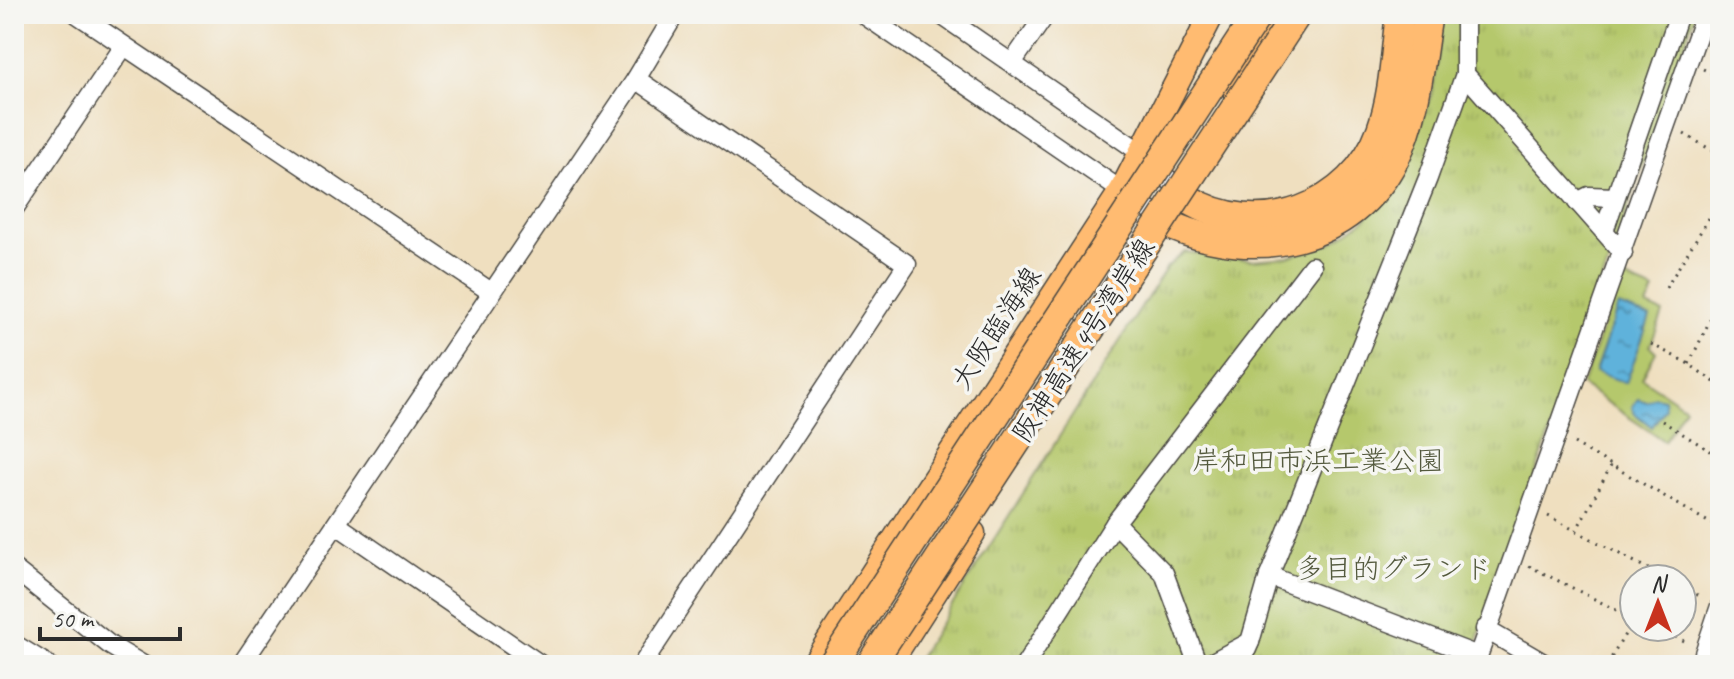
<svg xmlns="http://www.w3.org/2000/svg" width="1734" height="679" viewBox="0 0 1734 679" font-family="Caveat,'Klee One',sans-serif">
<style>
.grass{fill:#b5c86c;stroke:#707a4c;stroke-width:2}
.park{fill:url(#park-tufts);stroke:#707a4c;stroke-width:2}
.water{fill:url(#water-ripples);stroke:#456e83;stroke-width:2}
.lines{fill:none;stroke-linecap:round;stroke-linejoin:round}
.minor-casing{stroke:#484641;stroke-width:21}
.major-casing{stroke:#484641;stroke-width:27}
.highway-casing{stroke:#484641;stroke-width:31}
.path{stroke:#484641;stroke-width:3;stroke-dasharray:2 6;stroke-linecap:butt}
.minor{stroke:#fff;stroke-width:18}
.major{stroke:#ffbb71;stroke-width:24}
.highway{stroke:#ffbb71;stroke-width:28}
.highway-bridge-casing{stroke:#484641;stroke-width:31;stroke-linecap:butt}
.highway-bridge{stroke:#ffbb71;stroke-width:28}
.labels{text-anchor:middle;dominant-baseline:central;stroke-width:7;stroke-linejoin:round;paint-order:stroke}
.street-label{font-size:28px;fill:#2b2b2b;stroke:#f6f6f2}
.park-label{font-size:28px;fill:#545a3e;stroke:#f6f6f2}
</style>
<defs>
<pattern id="park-tufts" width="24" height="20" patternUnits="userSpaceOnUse" patternTransform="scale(2)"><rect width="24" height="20" fill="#b5c86c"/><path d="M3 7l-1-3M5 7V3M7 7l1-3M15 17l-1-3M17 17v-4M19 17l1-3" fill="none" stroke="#9cac5e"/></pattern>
<pattern id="water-ripples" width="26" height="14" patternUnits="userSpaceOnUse" patternTransform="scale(2)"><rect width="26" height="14" fill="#5fb2db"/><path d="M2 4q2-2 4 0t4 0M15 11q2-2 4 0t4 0" fill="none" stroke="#4f91b2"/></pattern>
</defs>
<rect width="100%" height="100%" fill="#f6f6f2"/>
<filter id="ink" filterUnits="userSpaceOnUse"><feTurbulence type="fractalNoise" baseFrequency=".0125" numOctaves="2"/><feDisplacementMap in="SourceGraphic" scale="16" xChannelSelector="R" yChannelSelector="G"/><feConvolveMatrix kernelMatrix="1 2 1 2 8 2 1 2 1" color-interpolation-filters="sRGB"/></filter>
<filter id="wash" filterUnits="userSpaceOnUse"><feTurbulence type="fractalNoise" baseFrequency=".006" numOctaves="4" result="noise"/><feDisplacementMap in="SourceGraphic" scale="32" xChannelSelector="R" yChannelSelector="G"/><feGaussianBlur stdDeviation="1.8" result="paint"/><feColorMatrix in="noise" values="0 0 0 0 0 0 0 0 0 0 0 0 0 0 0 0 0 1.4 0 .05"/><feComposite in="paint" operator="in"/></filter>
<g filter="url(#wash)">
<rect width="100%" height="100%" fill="#efdfbf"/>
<polygon class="grass" points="1621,277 1654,291 1647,306 1663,313 1650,346 1656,352 1642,378 1685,407 1664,441 1582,385"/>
<polygon class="park" points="1444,14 1695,14 1469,665 914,665 1167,267 1185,252 1251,260 1288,257 1331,243 1365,219 1403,176 1433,89"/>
<g class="water">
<polygon points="1618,306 1650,317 1626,383 1595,372"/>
<polygon points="1655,397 1664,399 1665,408 1652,427 1634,413 1632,407 1638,399 1647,402"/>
</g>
</g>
<g filter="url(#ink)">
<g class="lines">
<g class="minor-casing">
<g id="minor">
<polyline points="77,14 491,292"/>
<polyline points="863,14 1170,224"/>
<polyline points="940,14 1140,152 1188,198"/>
<polyline points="1012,63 1046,14"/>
<polyline points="1465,74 1623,253"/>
<polyline points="636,79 907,264 642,665"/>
<polyline points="1577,202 1589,196 1614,197"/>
<polyline points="14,209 124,46"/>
<polyline points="1604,231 1679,14"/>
<polyline points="1115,523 1164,573 1198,665"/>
<polyline points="337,525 541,665"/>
<polyline points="14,569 111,646 143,665"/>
<polyline points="1269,576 1478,656"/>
<polyline points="1485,629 1547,665"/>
<polyline points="14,644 48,665"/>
<polyline points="241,665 636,79 675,14"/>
<polyline points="1025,665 1115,523 1312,266"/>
<polyline points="1207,665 1250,642"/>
<polyline points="1240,665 1250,642 1269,576 1428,178 1465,74 1465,14"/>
<polyline points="1475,665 1705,14"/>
<polyline points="1700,665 1720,606"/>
</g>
</g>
<g class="major-casing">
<g id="major">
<polyline points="1236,94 1265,16"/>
<polyline points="813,665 1122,190 1212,14"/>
<polyline points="888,665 973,533"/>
</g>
</g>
<g class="highway-casing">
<g id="highway">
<path d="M1188,199C1259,243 1353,208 1381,130C1394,94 1395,52 1400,14"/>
<path d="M1172,226C1254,261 1352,244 1395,158C1417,115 1420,61 1428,14"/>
</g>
</g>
<g class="path">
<polyline points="1703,69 1720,77"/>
<polyline points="1684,134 1720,155"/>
<polyline points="1666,288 1720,200"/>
<polyline points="1651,344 1689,364 1720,386"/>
<polyline points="1689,364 1720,299"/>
<polyline points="1716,382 1720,373"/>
<polyline points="1662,421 1720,457"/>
<polyline points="1574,443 1720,529"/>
<polyline points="1548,516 1667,579"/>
<polyline points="1576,531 1612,464"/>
<polyline points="1529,566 1634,619 1607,665"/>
<polyline points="1682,587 1703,598"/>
<polyline points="1653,627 1689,643"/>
</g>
<use href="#minor" class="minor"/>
<use href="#major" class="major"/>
<use href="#highway" class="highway"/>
<g class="highway-bridge-casing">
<g id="highway-bridge">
<polyline points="832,665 1258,14"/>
<polyline points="870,665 1297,14"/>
</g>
</g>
<use href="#highway-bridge" class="highway-bridge"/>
</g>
</g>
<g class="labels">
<g class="street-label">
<text transform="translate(996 328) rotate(-57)">大阪臨海線</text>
<text transform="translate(1083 340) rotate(-57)">阪神高速4号湾岸線</text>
</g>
<g class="park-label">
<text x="1318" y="460">岸和田市浜工業公園</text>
<text x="1394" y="568">多目的グランド</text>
</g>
</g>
<rect width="1734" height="679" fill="none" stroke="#f6f6f2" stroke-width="48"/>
<g transform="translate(1658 603)"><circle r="38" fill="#f6f6f2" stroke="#a5a5a2" stroke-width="2"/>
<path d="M0-6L14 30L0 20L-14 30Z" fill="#c8321e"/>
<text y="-12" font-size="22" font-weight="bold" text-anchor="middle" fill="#2b2b2b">N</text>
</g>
<path d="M40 627v12h140v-12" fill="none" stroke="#2b2b2b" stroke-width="4"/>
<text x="52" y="627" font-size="24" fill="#2b2b2b" stroke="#f6f6f2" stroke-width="6" paint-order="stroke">50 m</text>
</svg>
